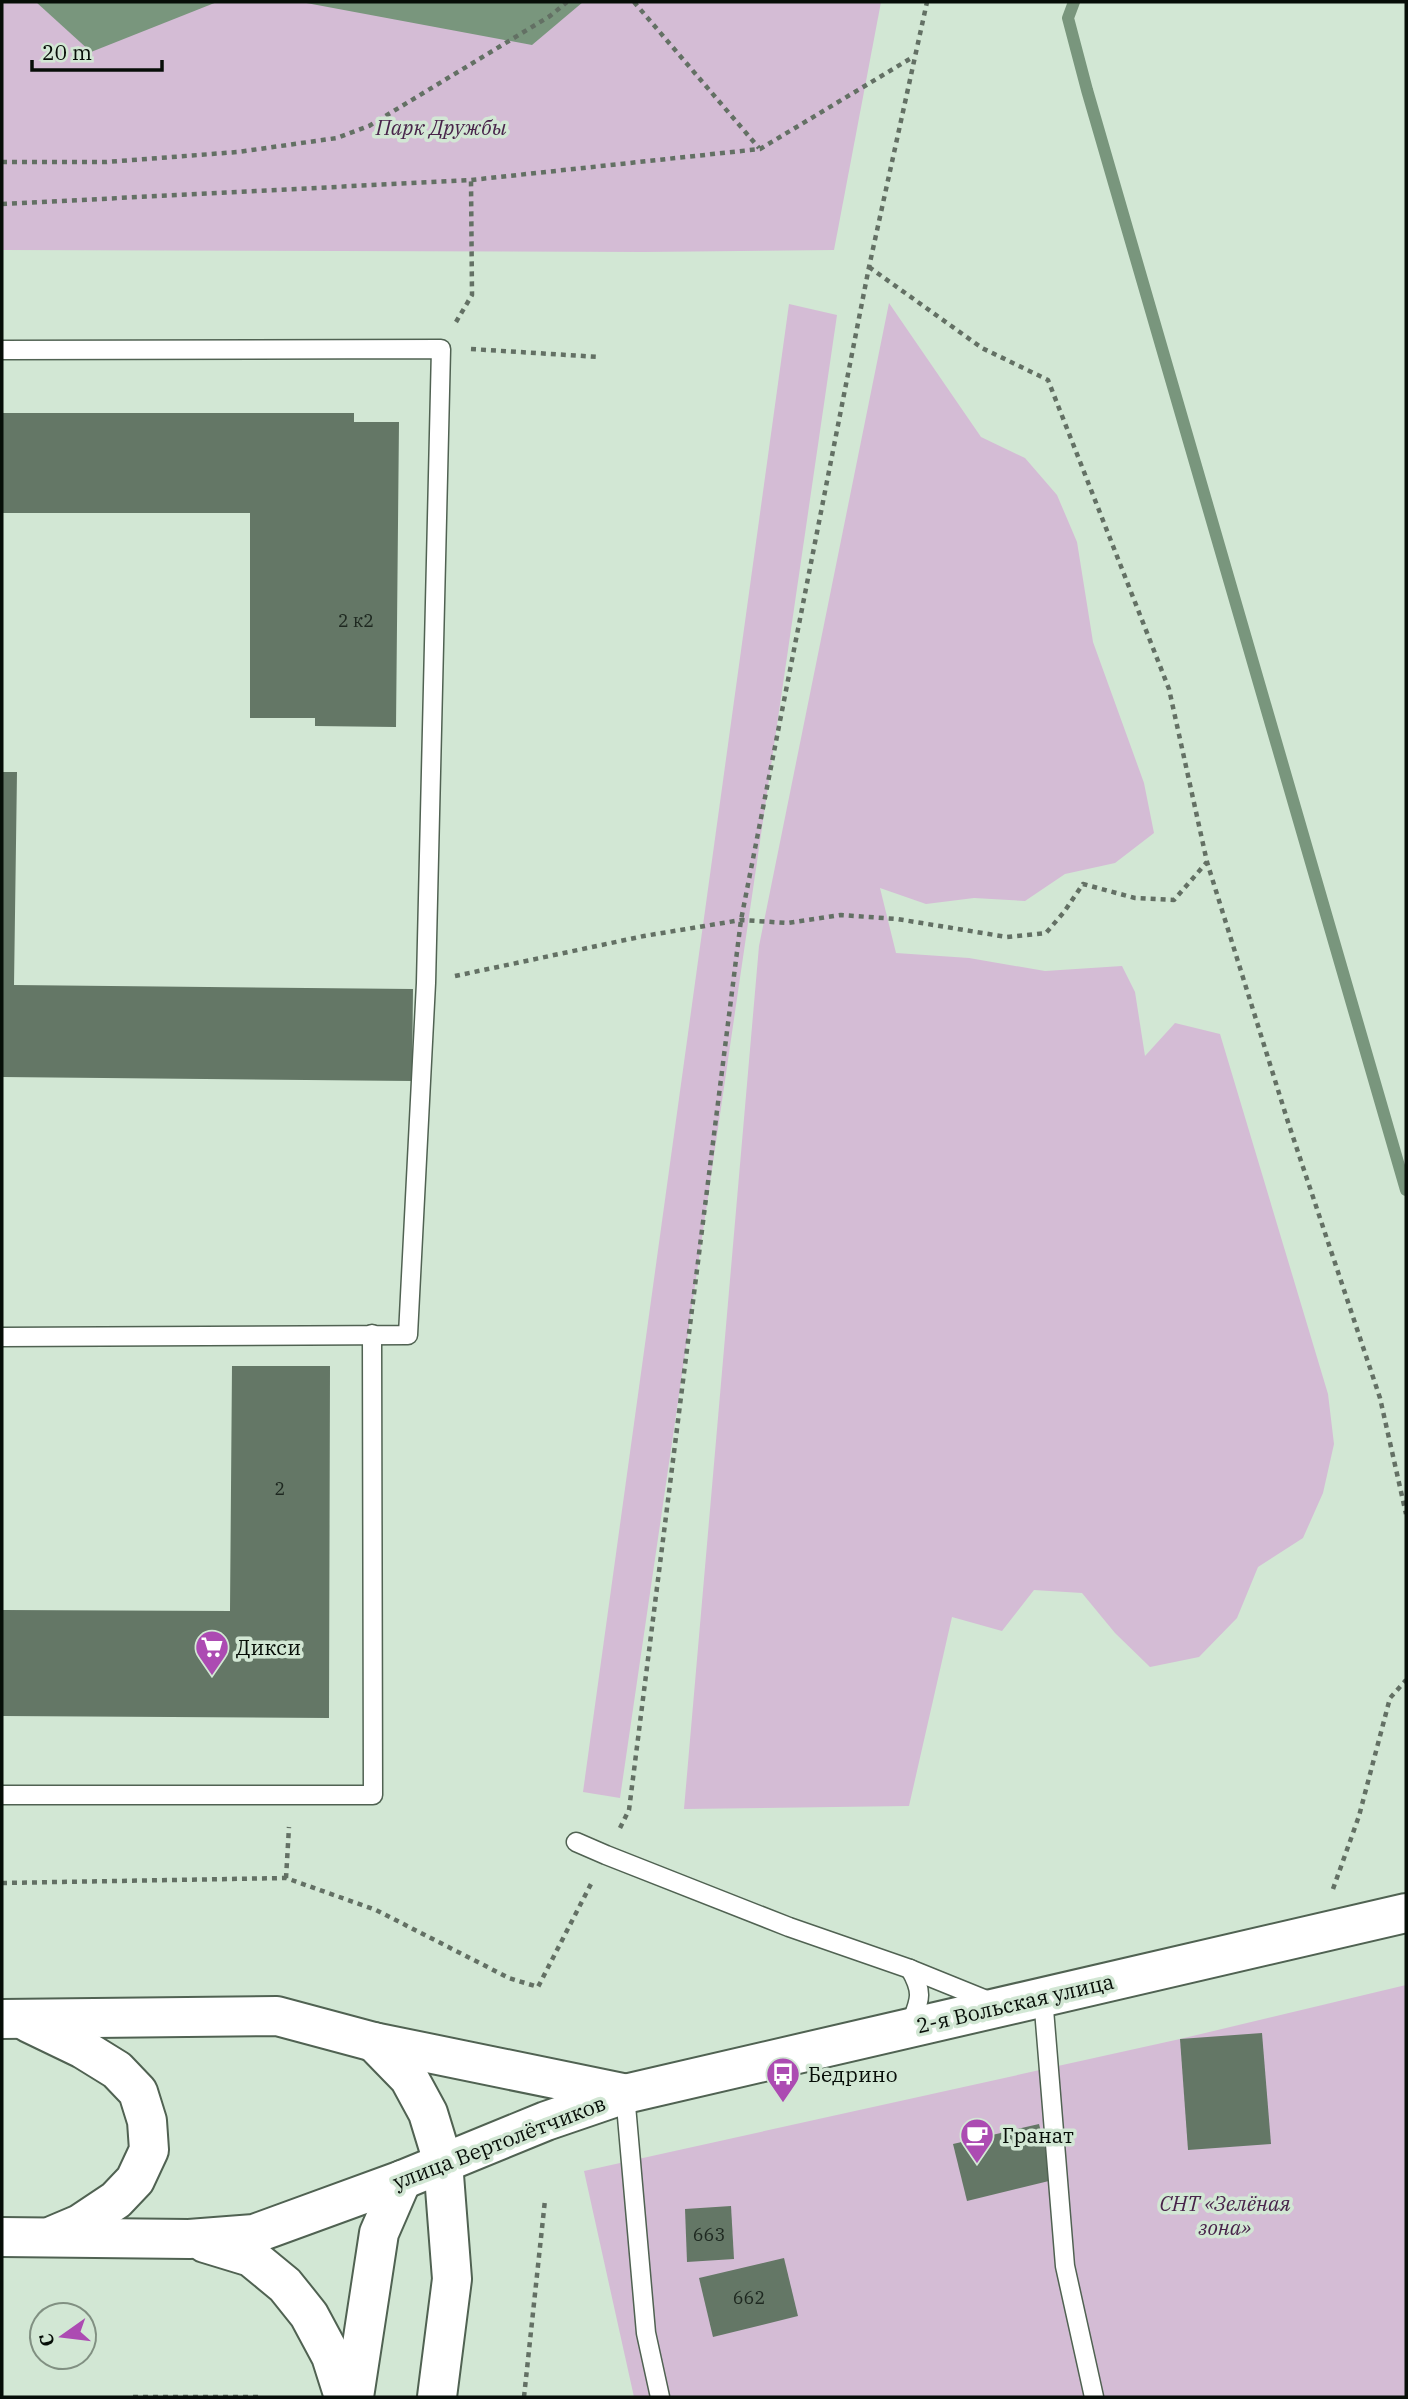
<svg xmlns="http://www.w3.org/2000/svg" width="1408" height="2399" viewBox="0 0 1408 2399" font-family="'IBM Plex Serif',serif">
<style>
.green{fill:#d4bcd5}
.water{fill:#79967d}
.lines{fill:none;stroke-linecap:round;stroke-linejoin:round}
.stream{stroke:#79967d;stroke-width:12}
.building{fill:#647766}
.service-casing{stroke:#506252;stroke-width:21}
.secondary-casing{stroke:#506252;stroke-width:42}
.path{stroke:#637064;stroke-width:4.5;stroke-dasharray:5 5;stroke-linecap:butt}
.service{stroke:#fff;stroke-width:18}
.secondary{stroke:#fff;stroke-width:38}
.labels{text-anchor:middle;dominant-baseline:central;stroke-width:7;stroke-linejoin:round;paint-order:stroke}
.number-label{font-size:18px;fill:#1e2820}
.park-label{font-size:21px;font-style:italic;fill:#48244a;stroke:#d2e7d4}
.poi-label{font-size:21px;fill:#070e08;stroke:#d2e7d4;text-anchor:start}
.street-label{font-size:21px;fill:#070e08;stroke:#d2e7d4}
</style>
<rect width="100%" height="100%" fill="#d2e7d4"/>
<g class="green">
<polygon points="2,2 881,2 834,250 644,252 2,250"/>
<polygon points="889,303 981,437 1025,458 1057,495 1077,542 1093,642 1144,783 1154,833 1115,863 1065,874 1025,901 974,898 926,904 880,888 896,953 969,958 1045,971 1122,966 1135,992 1145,1056 1175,1023 1220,1034 1328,1394 1334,1444 1323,1493 1303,1538 1258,1567 1237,1618 1199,1657 1150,1667 1115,1633 1082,1593 1034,1590 1002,1631 952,1617 909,1806 684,1809 759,946"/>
<polygon points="789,304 837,315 620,1798 583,1792"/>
<polygon points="1406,1985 1406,2397 634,2397 584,2171 1180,2039"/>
</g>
<g class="water">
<polygon points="36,2 217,2 91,52"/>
<polygon points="301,2 583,2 532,45"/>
</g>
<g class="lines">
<polyline class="stream" points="1074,2 1068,18 1087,90 1406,1190"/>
</g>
<g class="building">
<polygon points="2,413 354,413 354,422 399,422 396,727 315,726 315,718 250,718 250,513 2,513"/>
<polygon points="2,772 17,772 14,985 413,989 412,1081 2,1077"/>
<polygon points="232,1366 330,1366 329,1718 2,1716 2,1610 230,1611"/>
<polygon points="1262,2033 1271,2144 1188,2150 1180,2039"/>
<polygon points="1039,2124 1053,2180 967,2201 953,2144"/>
<polygon points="731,2206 734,2259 687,2262 685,2209"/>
<polygon points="784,2258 798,2316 713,2337 699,2278"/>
</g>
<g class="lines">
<g class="service-casing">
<g id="service">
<polyline points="2,350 441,349 426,983 408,1335 2,1337"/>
<polyline points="2,1795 373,1795 372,1334"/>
<polyline points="576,1842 606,1855 789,1927 910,1969 994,2003"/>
<polyline points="1043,1997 1065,2266 1094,2397"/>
<path d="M909,2028C919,2001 925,1995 910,1969"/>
<polyline points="625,2094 646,2333 660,2397"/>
</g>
</g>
<g class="secondary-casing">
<g id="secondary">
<polyline points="2,2019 277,2016 374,2042 623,2093"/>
<polyline points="29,2023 83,2049 117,2070 138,2092 147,2121 149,2150 135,2180 116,2200 80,2224 54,2235"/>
<polyline points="374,2042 409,2078 428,2113 443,2162 452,2279 437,2397"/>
<polyline points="2,2237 189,2239 254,2234 402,2180 546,2121 625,2094 1406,1913"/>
<polyline points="205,2243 251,2257 285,2285 309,2315 331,2356 344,2397"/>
<polyline points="354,2397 379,2233 402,2180"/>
</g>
</g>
<g class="path">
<polyline points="634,2 759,148"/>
<polyline points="2,162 106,162 238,152 337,138 369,126 550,16 567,2"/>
<polyline points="2,204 471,180 760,149 913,57"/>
<polyline points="869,267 982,348 1048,380 1169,689 1207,862 1288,1122 1380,1398 1406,1514"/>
<polyline points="456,322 472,295 471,180"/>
<polyline points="471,349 599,357"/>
<polyline points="455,976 644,936 741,920 788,923 841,915 897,919 1007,937 1046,933 1064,912 1083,884 1135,898 1174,900 1207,862"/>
<polyline points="620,1828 629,1810 741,920 869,267 927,2"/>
<polyline points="286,1878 289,1827"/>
<polyline points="2,1883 286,1878 376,1910 509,1978 538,1987 592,1882"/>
<polyline points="1333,1889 1359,1816 1390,1698 1406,1680"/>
<polyline points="133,2397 260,2397"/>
<polyline points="524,2397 545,2200"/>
</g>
<use href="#service" class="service"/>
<use href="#secondary" class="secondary"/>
</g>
<defs>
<g id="supermarket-pin" transform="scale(1.75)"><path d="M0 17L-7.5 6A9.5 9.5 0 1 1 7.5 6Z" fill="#ac4bb2" stroke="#d2e7d4"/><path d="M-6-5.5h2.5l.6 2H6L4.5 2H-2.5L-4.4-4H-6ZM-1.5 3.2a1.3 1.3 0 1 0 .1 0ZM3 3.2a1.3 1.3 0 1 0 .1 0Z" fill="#fff"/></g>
<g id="bus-pin" transform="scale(1.75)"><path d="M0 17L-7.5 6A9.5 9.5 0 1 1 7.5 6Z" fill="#ac4bb2" stroke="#d2e7d4"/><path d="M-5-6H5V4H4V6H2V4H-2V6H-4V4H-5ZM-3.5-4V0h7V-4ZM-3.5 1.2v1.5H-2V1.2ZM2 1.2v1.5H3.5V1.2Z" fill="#fff"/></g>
<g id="cafe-pin" transform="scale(1.75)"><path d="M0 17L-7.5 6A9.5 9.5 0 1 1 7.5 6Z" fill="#ac4bb2" stroke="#d2e7d4"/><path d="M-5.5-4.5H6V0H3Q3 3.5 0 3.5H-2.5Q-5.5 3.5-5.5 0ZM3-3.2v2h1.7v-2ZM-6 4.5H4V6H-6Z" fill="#fff"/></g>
</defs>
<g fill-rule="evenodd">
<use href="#supermarket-pin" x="212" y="1647"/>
<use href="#bus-pin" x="783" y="2074"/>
<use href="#cafe-pin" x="977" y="2135"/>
</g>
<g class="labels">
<g class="number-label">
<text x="356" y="620">2 к2</text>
<text x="280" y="1488">2</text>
<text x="709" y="2234">663</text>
<text x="749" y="2297">662</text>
</g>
<g class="park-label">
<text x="441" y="127">Парк Дружбы</text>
<text x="1225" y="2203">СНТ «Зелёная<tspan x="1225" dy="24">зона»</tspan></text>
</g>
<g class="poi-label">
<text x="236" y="1647">Дикси</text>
<text x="808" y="2074">Бедрино</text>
<text x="1002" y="2135">Гранат</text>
</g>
<g class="street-label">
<text transform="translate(1015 2003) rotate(-13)">2-я Вольская улица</text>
<text transform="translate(499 2142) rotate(-21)">улица Вертолётчиков</text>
</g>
</g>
<rect width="1408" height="2399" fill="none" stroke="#070e08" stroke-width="7"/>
<g transform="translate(63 2336) rotate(256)"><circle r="33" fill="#d2e7d4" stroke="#819082" stroke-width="2"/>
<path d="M0-5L12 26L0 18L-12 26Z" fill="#ac4bb2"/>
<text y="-10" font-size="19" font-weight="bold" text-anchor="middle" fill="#070e08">С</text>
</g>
<path d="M32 60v10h130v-10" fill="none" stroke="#070e08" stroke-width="3.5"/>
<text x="42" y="60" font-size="21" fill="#070e08" stroke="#d2e7d4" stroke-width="5" paint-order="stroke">20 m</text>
</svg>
